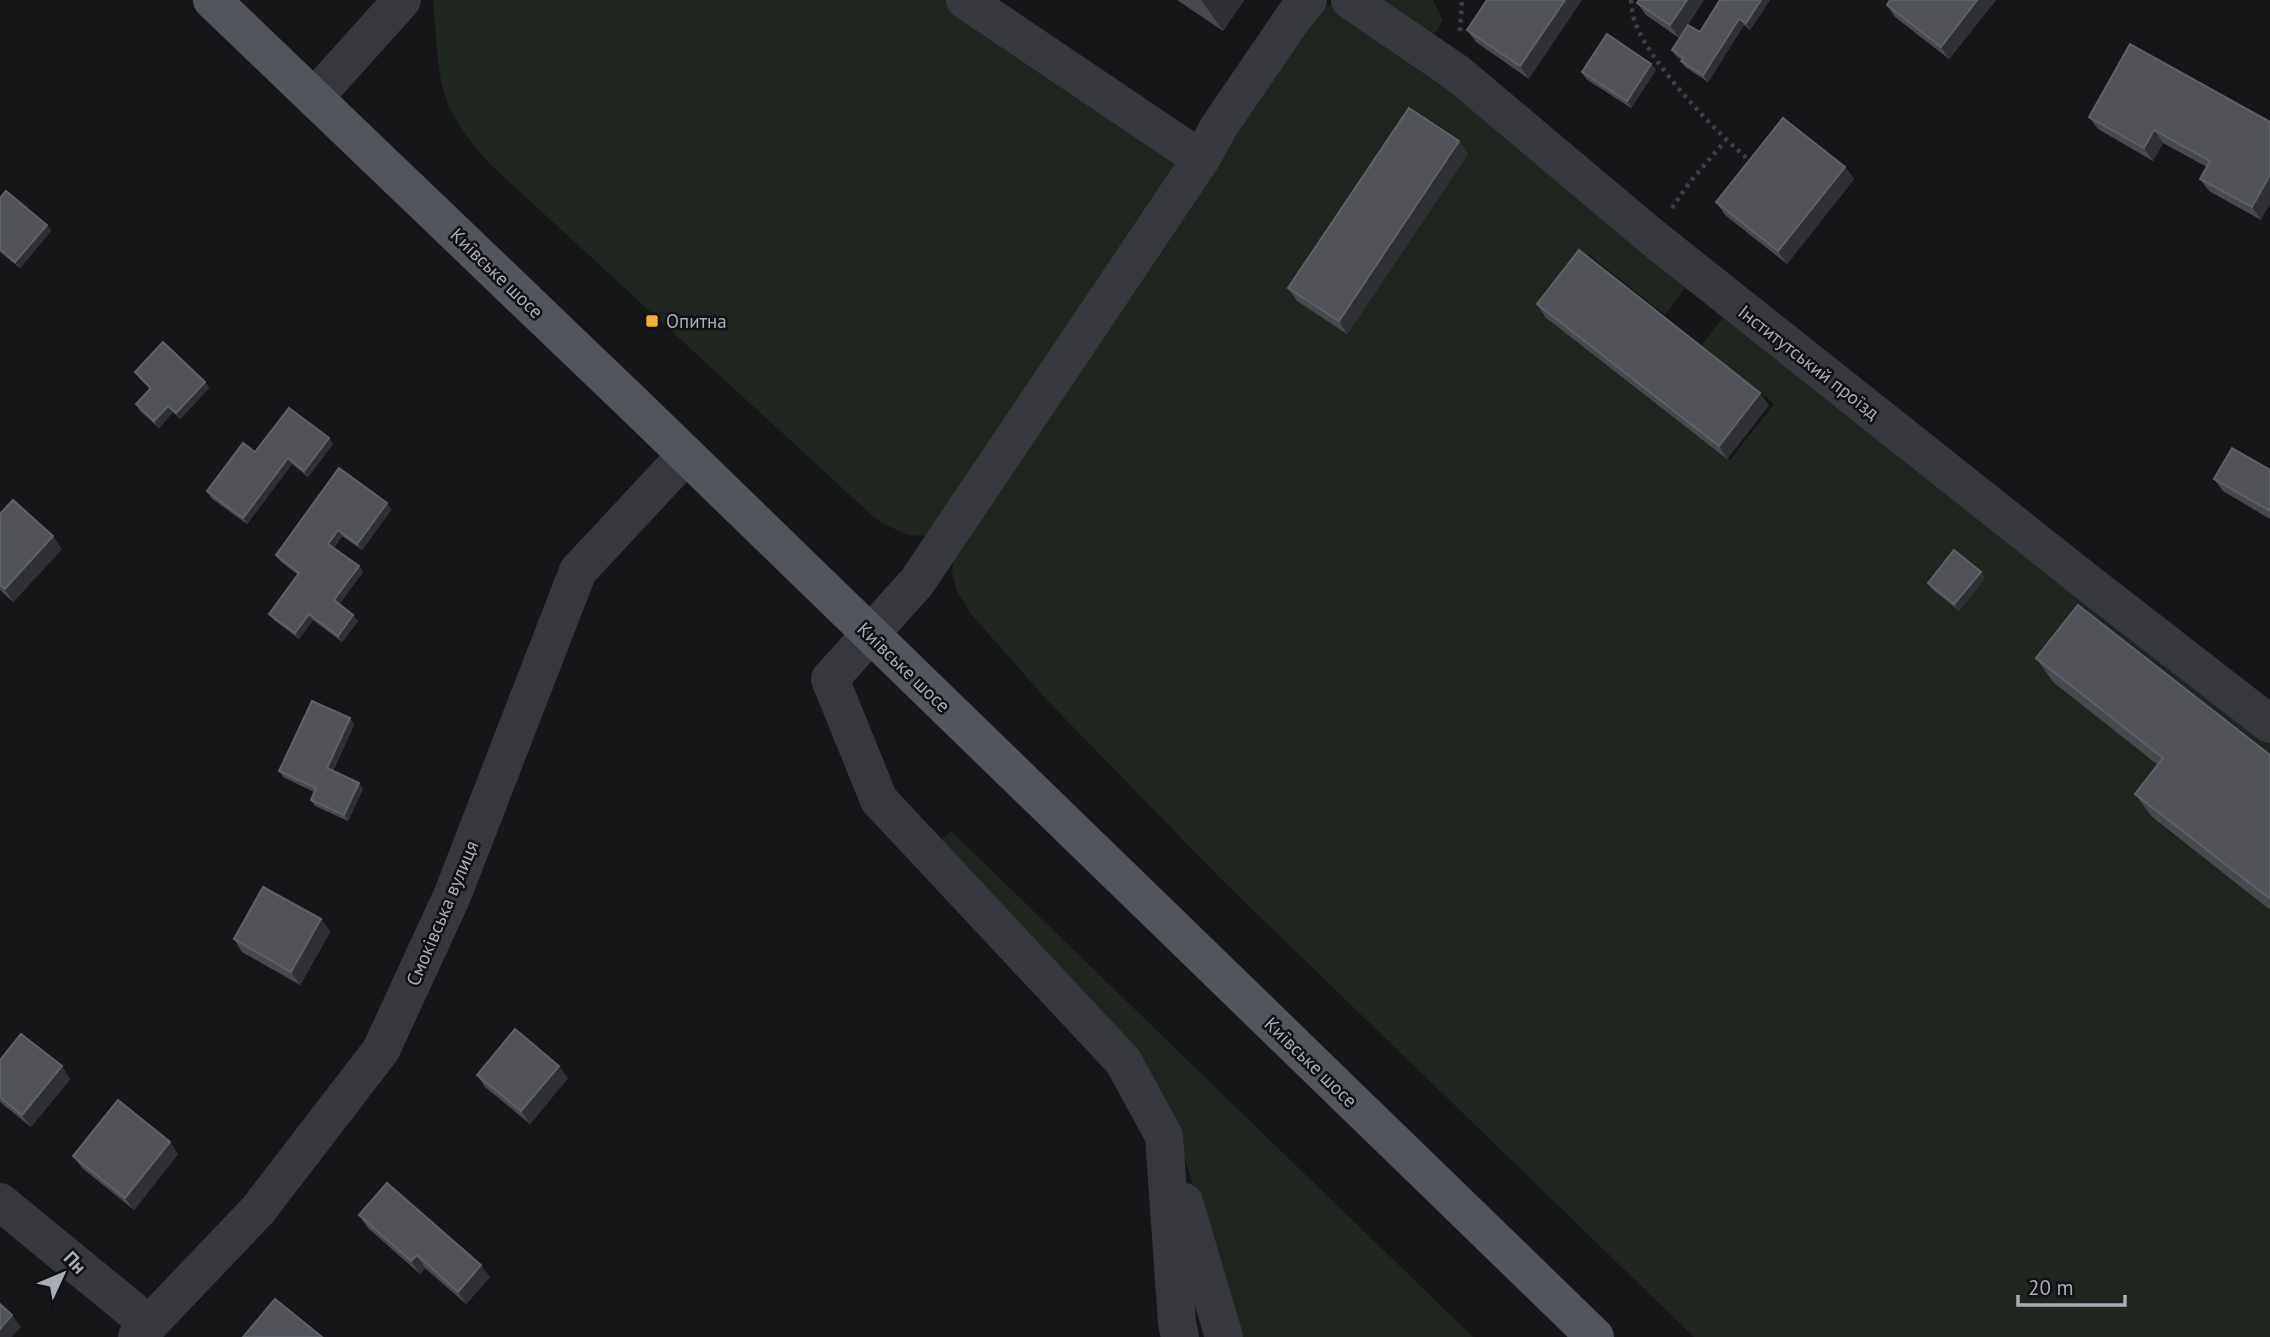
<svg xmlns="http://www.w3.org/2000/svg" width="2270" height="1337" viewBox="0 0 2270 1337" font-family="'PT Sans',sans-serif">
<style>
.green{fill:#1e261f}
.lines{fill:none;stroke-linecap:round;stroke-linejoin:round}
.path{stroke:#3d3f44;stroke-width:4.5;stroke-dasharray:3.5 5;stroke-linecap:butt}
.minor{stroke:#37383d;stroke-width:38}
.major{stroke:#53555c;stroke-width:38}
.wall{fill:#47494d}
.shaded-wall{fill:#2f3033}
.building{fill:#525359;stroke:#5f6168;stroke-width:2}
.poi-dot{fill:#f2b134;stroke:#111113;stroke-width:2.5}
.labels{text-anchor:middle;dominant-baseline:central;stroke-width:5;stroke-linejoin:round;paint-order:stroke}
.street-label{font-size:19px;fill:#a8adb8;stroke:#111113}
.poi-label{font-size:19px;fill:#a8adb8;stroke:#111113;text-anchor:start}
</style>
<rect width="100%" height="100%" fill="#161618"/>
<g class="green">
<path d="M433,0H945L1157,141L1167,150L1178,171L934,534C912,540 896,530 877,520L494,168C479,152 465,136 454,116C435,83 437,38 433,0Z"/>
<polygon points="1372,0 1433,0 1443,20 1435,33 1423,35"/>
<polygon points="1331,5 1342,9 1471,102 1689,283 1665,315 1588,254 1542,314 1545,317 1730,460 1774,404 1701,346 1727,312 1908,452 2270,743 2270,765 2180,782 2152,818 2270,910 2270,1337 1694,1337 1221,879 1046,699 971,614 957,591 952,573 953,562 1321,7"/>
<polygon points="951,831 1473,1337 1241,1337 1187,1166 1166,1110 939,843"/>
</g>
<g class="lines">
<g class="path">
<path d="M1631,0C1632,7 1632,15 1635,22C1650,64 1718,135 1754,164"/>
<polyline points="1460,31 1462,0"/>
<polyline points="1672,208 1689,183 1725,141"/>
</g>
<g class="minor">
<polyline points="965,0 1201,159"/>
<polyline points="1350,0 1457,73 1652,237 2083,579 2270,724"/>
<polyline points="314,98 402,0"/>
<polyline points="0,1202 149,1324"/>
<polyline points="1184,1202 1224,1337"/>
<polyline points="137,1337 258,1210 381,1050 452,896 578,571 686,455"/>
<polyline points="1180,1337 1177,1323 1164,1136 1123,1061 879,800 830,679 917,582 1201,159 1218,128 1295,15 1308,0"/>
</g>
<polyline class="major" points="212,0 644,414 1595,1337"/>
</g>
<g class="wall">
<polygon points="1177,0 1244,0 1223,31"/>
<polygon points="1487,0 1529,79 1476,42 1467,30"/>
<polygon points="1704,0 1679,38 1646,15 1637,3"/>
<polygon points="1770,0 1750,30 1744,25 1708,82 1685,67 1681,61 1682,60 1676,56 1672,50 1700,32"/>
<polygon points="1890,0 1996,0 1949,59 1895,17 1887,5"/>
<polygon points="1651,64 1656,70 1631,108 1586,79 1582,72"/>
<polygon points="2089,117 2270,122 2261,220 2209,191 2200,179 2207,167 2163,143 2153,161 2098,129"/>
<polygon points="1459,141 1468,154 1347,334 1297,301 1288,288"/>
<polygon points="1845,167 1854,179 1787,264 1725,215 1716,202"/>
<polygon points="0,198 47,225 51,231 20,268 0,252"/>
<polygon points="1537,304 1769,405 1727,459 1545,317"/>
<polygon points="135,372 205,382 209,388 180,419 173,412 159,428 140,411 136,404 150,389 139,378"/>
<polygon points="333,444 308,477 292,464 247,524 211,498 207,491 255,452"/>
<polygon points="2270,470 2270,519 2223,491 2214,479"/>
<polygon points="387,503 391,510 362,550 342,536 334,548 359,566 363,572 339,604 353,615 358,621 342,642 313,620 299,639 274,620 269,614 298,575 280,561 276,555"/>
<polygon points="0,514 62,549 13,602 0,590"/>
<polygon points="1985,578 1959,611 1932,589 1928,583"/>
<polygon points="2036,658 2270,755 2270,910 2152,817 2135,794 2158,765 2053,682"/>
<polygon points="350,718 354,725 333,771 363,789 348,821 315,806 311,800 314,792 283,777 279,771"/>
<polygon points="321,919 330,932 300,985 242,952 234,939"/>
<polygon points="0,1060 62,1066 70,1079 31,1127 0,1102"/>
<polygon points="477,1075 568,1078 530,1124 485,1087"/>
<polygon points="170,1142 178,1154 134,1210 82,1168 73,1156"/>
<polygon points="359,1215 490,1277 466,1304 425,1268 420,1274 368,1228"/>
</g>
<g class="shaded-wall">
<polygon points="1201,0 1244,0 1223,31"/>
<polygon points="1565,0 1582,0 1529,79 1520,66"/>
<polygon points="1687,0 1704,0 1679,38 1670,25"/>
<polygon points="1761,0 1770,0 1750,30 1746,23"/>
<polygon points="1977,0 1996,0 1949,59 1941,47"/>
<polygon points="1739,19 1744,25 1708,82 1703,75"/>
<polygon points="1651,64 1656,70 1631,108 1627,101"/>
<polygon points="2154,130 2163,143 2153,161 2144,148"/>
<polygon points="1459,141 1468,154 1347,334 1339,321"/>
<polygon points="1845,167 1854,179 1787,264 1778,251"/>
<polygon points="2270,175 2270,204 2261,220 2252,207"/>
<polygon points="47,225 51,231 20,268 15,262"/>
<polygon points="205,382 209,388 180,419 176,413"/>
<polygon points="1760,393 1769,405 1727,459 1719,446"/>
<polygon points="168,406 173,412 159,428 154,421"/>
<polygon points="329,438 333,444 308,477 304,471"/>
<polygon points="288,458 292,464 247,524 243,518"/>
<polygon points="387,503 391,510 362,550 357,544"/>
<polygon points="338,530 342,536 332,550 328,544"/>
<polygon points="53,536 62,549 13,602 5,589"/>
<polygon points="359,566 363,572 338,606 334,600"/>
<polygon points="1981,572 1985,578 1959,611 1954,604"/>
<polygon points="309,614 313,620 299,639 295,633"/>
<polygon points="353,615 358,621 342,642 338,636"/>
<polygon points="350,718 354,725 331,774 327,768"/>
<polygon points="359,783 363,789 348,821 344,815"/>
<polygon points="321,919 330,932 300,985 291,972"/>
<polygon points="62,1066 70,1079 31,1127 22,1115"/>
<polygon points="559,1066 568,1078 530,1124 521,1111"/>
<polygon points="170,1142 178,1154 134,1210 125,1198"/>
<polygon points="417,1255 425,1268 420,1274 411,1261"/>
<polygon points="481,1265 490,1277 466,1304 458,1292"/>
<polygon points="12,1315 21,1327 12,1337 0,1337 0,1329"/>
</g>
<g class="building">
<polygon points="1487,0 1565,0 1520,66 1467,30"/>
<polygon points="1639,0 1687,0 1670,25 1637,3"/>
<polygon points="1720,0 1761,0 1746,23 1739,19 1703,75 1681,61 1684,58 1672,50 1688,25 1700,32"/>
<polygon points="1890,0 1977,0 1941,47 1887,5"/>
<polygon points="1607,34 1651,64 1627,101 1582,72"/>
<polygon points="2130,44 2270,122 2270,175 2252,207 2200,179 2210,161 2154,130 2144,148 2089,117"/>
<polygon points="1409,108 1459,141 1339,321 1288,288"/>
<polygon points="1783,118 1845,167 1778,251 1716,202"/>
<polygon points="6,191 47,225 15,262 0,249 0,198"/>
<polygon points="1579,250 1760,393 1719,446 1537,304"/>
<polygon points="163,342 205,382 176,413 168,406 154,421 136,404 151,388 135,372"/>
<polygon points="289,408 329,438 304,471 288,458 243,518 207,491 243,443 255,452"/>
<polygon points="2232,448 2270,470 2270,511 2214,479"/>
<polygon points="339,468 387,503 357,544 338,530 328,544 359,566 334,600 353,615 338,636 309,614 295,633 269,614 299,573 276,555"/>
<polygon points="13,500 53,536 5,589 0,585 0,514"/>
<polygon points="1954,550 1981,572 1954,604 1928,583"/>
<polygon points="2078,605 2270,755 2270,899 2135,794 2163,758 2036,658"/>
<polygon points="312,701 350,718 327,768 359,783 344,815 311,800 316,788 279,771"/>
<polygon points="263,887 321,919 291,972 234,939"/>
<polygon points="515,1029 559,1066 521,1111 477,1075"/>
<polygon points="21,1034 62,1066 22,1115 0,1097 0,1060"/>
<polygon points="118,1100 170,1142 125,1198 73,1156"/>
<polygon points="387,1183 481,1265 458,1292 417,1255 411,1261 359,1215"/>
<polygon points="275,1299 322,1337 243,1337"/>
<polygon points="0,1304 12,1315 0,1329"/>
</g>
<rect class="poi-dot" x="645" y="314" width="14" height="14" rx="3.5"/>
<g class="labels">
<g class="street-label">
<text transform="translate(497 273) rotate(44)">Київське шосе</text>
<text transform="translate(1809 362) rotate(38)">Інститутський проїзд</text>
<text transform="translate(904 667) rotate(44)">Київське шосе</text>
<text transform="translate(442 913) rotate(-67)">Смоківська вулиця</text>
<text transform="translate(1311 1062) rotate(44)">Київське шосе</text>
</g>
<g class="poi-label">
<text x="666" y="321">Опитна</text>
</g>
</g>
<g transform="translate(63 1274) rotate(46)" stroke="#111113" stroke-width="5" paint-order="stroke">
<path d="M0-5L12 26L0 18L-12 26Z" fill="#a8adb8"/>
<text y="-10" font-size="19" font-weight="bold" text-anchor="middle" fill="#a8adb8">Пн</text>
</g>
<path d="M2018 1295v10h107v-10" fill="none" stroke="#a8adb8" stroke-width="3.5"/>
<text x="2028" y="1295" font-size="21" fill="#a8adb8" stroke="#111113" stroke-width="5" paint-order="stroke">20 m</text>
</svg>
